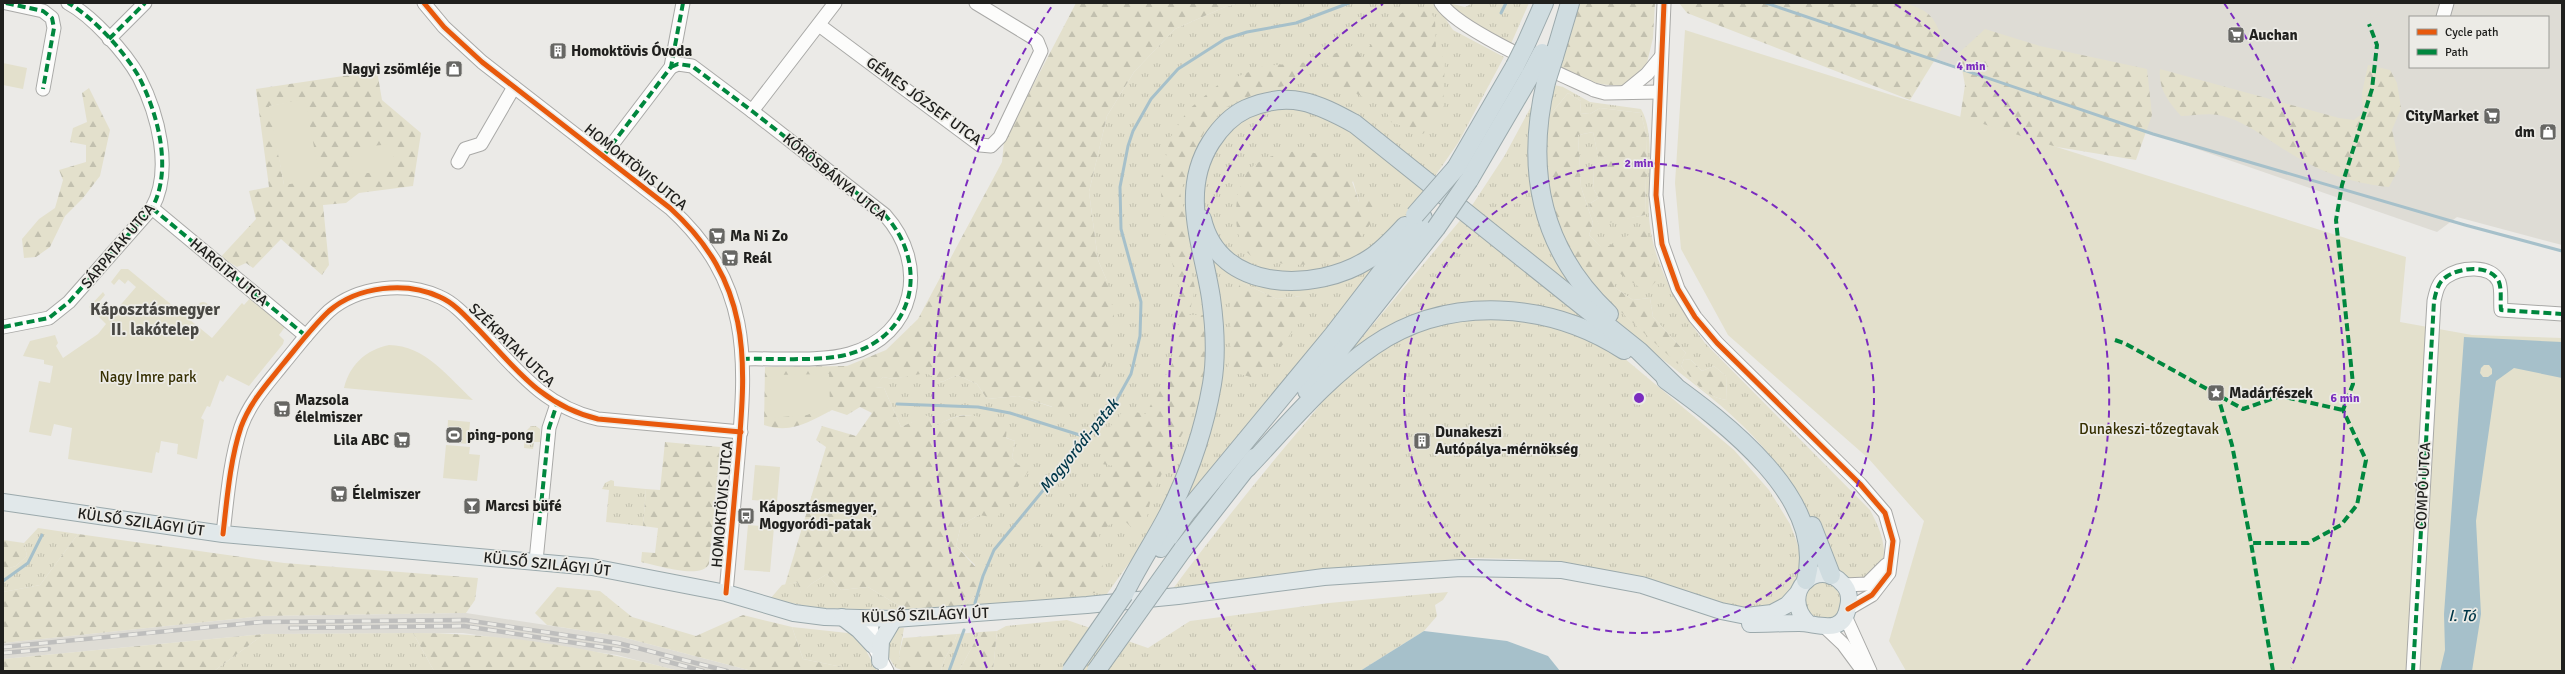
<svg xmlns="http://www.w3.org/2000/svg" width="2565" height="674" viewBox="0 0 2565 674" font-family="Signika,sans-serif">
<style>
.built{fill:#dedcd5;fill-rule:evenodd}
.grass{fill:url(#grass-tufts);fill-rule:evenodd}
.forest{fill:url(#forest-firs);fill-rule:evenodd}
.green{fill:#e3e0cc}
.water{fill:#a6c0ca;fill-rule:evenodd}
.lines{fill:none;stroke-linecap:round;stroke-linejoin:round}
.stream{stroke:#a6c0ca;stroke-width:3}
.minor-casing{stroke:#a9a9a7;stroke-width:15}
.major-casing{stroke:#9ba9ac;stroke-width:18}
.highway-casing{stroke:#9ba9ac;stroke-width:20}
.minor{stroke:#fcfcfb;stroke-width:13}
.major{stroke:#e1e8ea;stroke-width:16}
.highway{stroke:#cfdce0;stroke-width:18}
.rail-casing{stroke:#bebebd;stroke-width:4.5}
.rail{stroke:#ecebe6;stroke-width:3;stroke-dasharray:9;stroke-linecap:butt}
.highway-bridge-casing{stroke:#9ba9ac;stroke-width:20;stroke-linecap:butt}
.highway-bridge{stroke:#cfdce0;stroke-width:18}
.quiet{stroke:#00873e;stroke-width:4;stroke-dasharray:8 4;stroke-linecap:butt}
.cycleway-casing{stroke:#ecebe6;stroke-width:8}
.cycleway{stroke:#e8590c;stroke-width:5}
.ring{fill:none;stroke:#7b2cbf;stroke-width:2;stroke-dasharray:7 5}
.labels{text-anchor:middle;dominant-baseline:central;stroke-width:3.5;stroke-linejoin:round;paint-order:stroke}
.poi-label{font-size:15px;font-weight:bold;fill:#20201e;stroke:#ecebe6;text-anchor:start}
.street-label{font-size:15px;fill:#20201e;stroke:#ecebe6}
.park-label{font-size:15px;fill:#362f01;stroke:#ecebe6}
.water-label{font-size:16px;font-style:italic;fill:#003749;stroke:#ecebe6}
.quarter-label{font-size:17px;font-weight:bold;fill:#494844;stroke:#ecebe6}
.centre{fill:#7b2cbf;stroke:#ecebe6;stroke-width:2}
.ring-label{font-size:12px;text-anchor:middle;font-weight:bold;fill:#7b2cbf;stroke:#ecebe6;stroke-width:3.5;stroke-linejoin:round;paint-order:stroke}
</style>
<defs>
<pattern id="grass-tufts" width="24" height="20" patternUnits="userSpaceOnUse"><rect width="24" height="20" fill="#e3e0cc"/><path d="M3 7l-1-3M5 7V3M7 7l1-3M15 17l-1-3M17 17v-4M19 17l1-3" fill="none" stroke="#c2c0af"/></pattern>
<pattern id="forest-firs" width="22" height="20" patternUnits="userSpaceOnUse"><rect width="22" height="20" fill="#e3e0cc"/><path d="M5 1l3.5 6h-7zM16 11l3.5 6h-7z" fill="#c2c0af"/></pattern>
</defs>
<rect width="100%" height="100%" fill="#ebeae7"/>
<g class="built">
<path d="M1774,3H2562V245L2457,217L2437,232ZM2410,17H2548V67H2410Z"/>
<polygon points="466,613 618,636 752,671 679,671 617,655 463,633 264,634 3,659 3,643 262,616"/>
</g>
<g class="grass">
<path d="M1240,3H1435L1453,30L1504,57L1458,143L1433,179L1351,116L1282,94L1200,150L1211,336L1204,407L1162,517L1104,598L965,605L975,595V565L956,546L961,525L979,515L1018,465L1012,458L1015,441C975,428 982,398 933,428L928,416L901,427L884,388L874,387L883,377L893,379L926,372L942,382L957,375L977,384L987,399L1018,396L1052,407L1107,281L1098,260L1089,192L1107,116L1134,72L1175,29L1225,7Z"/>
<polygon points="1449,3 1465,7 1473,3 1529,3 1510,46 1472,28"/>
<path d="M1551,84L1563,87L1590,102L1641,109C1656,133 1647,187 1649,217C1652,262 1678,307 1705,343L1870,510C1880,529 1894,558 1873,575C1868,579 1864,582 1857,581C1827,575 1816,522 1801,498C1784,473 1765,447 1743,426C1688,371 1603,328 1566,257C1537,203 1534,142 1551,84ZM1568,93L1581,101L1580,113L1590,114L1600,108L1641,113L1647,138L1645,215L1599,224L1589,204L1599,198L1594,190L1593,167L1608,157L1598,155L1593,132L1578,135L1581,187L1593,223L1589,235C1606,252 1615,262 1614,287L1633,300L1650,298L1653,317L1686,353L1678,363L1586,280L1559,232L1548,195L1543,148L1546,120ZM1684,359L1691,360L1702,371L1714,366L1726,376L1727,400C1708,398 1692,381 1681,366Z"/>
<polygon points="1534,101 1587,300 1471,207 1505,155"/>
<path d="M1282,107L1306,109L1346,127L1429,190L1414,209L1379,245L1326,271L1268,275L1220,246L1203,208L1202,192L1207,165L1221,139L1246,118ZM1353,181L1359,202L1304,264Z"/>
<polygon points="1463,217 1602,327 1505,304 1349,353"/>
<path d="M1205,245L1265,285L1386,254L1354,296L1185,504L1183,502L1214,407ZM1241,282L1277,299L1301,296L1228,371Z"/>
<path d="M1505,317L1558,326L1618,353L1734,450L1769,490L1790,524L1798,545L1803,559L1802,570L1782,603L1742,610L1563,563L1516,559L1471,558L1383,565L1172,590C1213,535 1256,481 1301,428C1322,403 1344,372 1372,354C1413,329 1457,318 1505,317Z"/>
<polygon points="531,426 536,426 540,429 540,442 534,442 533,449 524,448 525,432"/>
<polygon points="611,480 614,481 614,486 646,489 643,526 606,522 609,490 602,489 605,483"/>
<polygon points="38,528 78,534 40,585 3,592 3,570 16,566 27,556 24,543"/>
<polygon points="827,574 841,590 868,587 906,610 818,608 770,599 782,585 797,582 801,593 811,584"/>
<circle cx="1823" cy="601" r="19"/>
<polygon points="1448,592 1443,600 1435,605 1437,616 1424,631 1360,671 993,671 997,631 1006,626 1067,620 1148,648 1190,621 1329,603"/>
<polygon points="792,627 857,634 877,671 843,671 842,667 803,659"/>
<path d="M893,628H904L899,655L902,670L896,668C885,653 882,644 893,628Z"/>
<path d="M980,632L959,671H941C943,657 953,648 957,634Z"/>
<polygon points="413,633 434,671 214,671 264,634"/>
</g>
<g class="forest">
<path d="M1076,3H1240L1225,7L1175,29L1134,72L1107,116L1089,192L1098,260L1107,281L1114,315L1110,358L1079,405L1053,407L1018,396L987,399L977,384L957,375L942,382L926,373L893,379L883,377L875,387L884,388L901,427L928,415L933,428C965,408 973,415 1007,425L1006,438L1015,441L1012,458L1018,465L1032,466L997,518L979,515L961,525L956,546L981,573L975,595L965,605L906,610L868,587L841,590L827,574L811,584L801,594L797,582L785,585L826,447L816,440L822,426L856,436L872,413L860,407L847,415L832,410C808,422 792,434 764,425L765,367L847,366L886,350L918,319L1002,162L1004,141Z"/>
<path d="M1578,3H1655L1653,38L1646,67L1624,86C1612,85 1600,85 1589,81C1578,77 1568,70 1557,67Z"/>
<path d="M1679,3H1904C1932,11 1935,18 1944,45L1910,100L1687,13Z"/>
<polygon points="1409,7 1427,8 1435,19 1436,50 1445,59 1443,108 1423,134 1391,122 1385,108 1333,82 1325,58 1358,43 1357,50 1363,59 1375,36"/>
<polygon points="1985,29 2040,46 2147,69 2152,115 2136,160 2051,146 1959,125 1965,85 1959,53"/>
<path d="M1311,62L1305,73L1294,84L1261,91L1224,108L1205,130L1190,164L1180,193L1192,241L1187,253L1195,288L1189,315H1204C1207,341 1208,369 1200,394C1190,429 1145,490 1147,524L1136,532L1121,517L1099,532L1104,580L1095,593L1055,597L1046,564L1031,574L1028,562L1048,539L1062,513L1120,467L1102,464L1100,439L1124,410L1146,414L1177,354L1172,323L1179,325V287L1166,241L1160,184L1170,138L1188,110L1219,84L1264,66Z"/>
<path d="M2368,65L2390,70L2397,83L2401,108L2392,130L2400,166L2389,187C2350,183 2323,173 2290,153C2266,139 2245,120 2218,115C2207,113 2192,116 2181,116C2169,102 2158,89 2160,69L2339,118L2354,120L2363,113L2362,93Z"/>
<path d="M377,71L382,100L421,133L413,186L359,193L346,203L323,205L329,265L322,275L281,239L253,268L246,263L237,267L229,262L225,266L218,260L256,219L249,191L269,187L256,89ZM305,100L284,185L270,106Z"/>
<polygon points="89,88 110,130 100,176 83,198 65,216 50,247 36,257 24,258 22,239 39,219 55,208 63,180 59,170 86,162 86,145 70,142 73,128 87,122 82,93"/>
<polygon points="1568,93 1581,101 1580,113 1590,114 1600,108 1641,113 1647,138 1645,215 1599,225 1589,204 1599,198 1594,190 1593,167 1607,157 1598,156 1593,132 1578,135 1581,187 1593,223 1589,235 1603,249 1645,226 1659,278 1646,292 1615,270 1614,287 1633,300 1650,298 1653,317 1686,353 1678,364 1586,280 1559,232 1548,195 1543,148 1546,120"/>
<path d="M1296,151C1337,153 1348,164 1359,202L1369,197L1382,206C1373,219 1364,235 1353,246C1331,268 1289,268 1261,259C1258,258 1252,257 1250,255C1230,239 1233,187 1249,170C1262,157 1279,153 1296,151Z"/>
<polygon points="1241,282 1277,299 1301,296 1315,300 1258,379 1228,371 1231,344 1230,305"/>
<path d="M1684,359L1691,360L1702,371L1714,366L1726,376L1727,400C1708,398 1692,381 1681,366Z"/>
<path d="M665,442L720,447L709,564C701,580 656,565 641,562L642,552L655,553L658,528L643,526L646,489L660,490Z"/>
<polygon points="78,534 284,563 478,578 475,600 466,613 262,616 3,643 3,592 40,585"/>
<polygon points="3,540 24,543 27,556 16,566 3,570"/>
<polygon points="557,587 600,591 632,617 696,636 743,615 792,627 803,659 842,667 843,671 752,671 618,636 547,625 535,613"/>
<polygon points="997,631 993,671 959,671 980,632"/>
<path d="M413,633C503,633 593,648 679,671H434Z"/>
<polygon points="264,634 214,671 3,671 3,659"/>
<path d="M957,634C953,648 943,657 941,671H878L901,670L899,655L903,638Z"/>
</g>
<g class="green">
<polygon points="1685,30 2406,257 2400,322 2472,335 2562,338 2562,671 1906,671 1889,641 1924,521 1868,458 1728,335 1681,249 1675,183"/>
<polygon points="3,63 27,68 23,89 3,85"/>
<polygon points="305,99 320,179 284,185 269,106"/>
<polygon points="392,144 395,171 353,174 351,148"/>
<polygon points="121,269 128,269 212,338 242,303 244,305 252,296 285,327 279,335 284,340 283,344 249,386 227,375 223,382 220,380 210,407 207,406 201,418 204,420 197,459 177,454 178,444 161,441 159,453 156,452 152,473 68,459 72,428 54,424 51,436 29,432 39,381 50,383 53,366 44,364 44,360 23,356 30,341 55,335 58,343 56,346 63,358 98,334 106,324 89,307 103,292 105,295 100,301 106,307 104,310 111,316 136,287 128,280 125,284 119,279 114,285 111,282"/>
<circle cx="203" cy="308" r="6"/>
<path d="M389,345C425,345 449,378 473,400L344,388C350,364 366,350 389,345Z"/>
<polygon points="829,374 830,406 807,415 770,418 771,375"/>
<polygon points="448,420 470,422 468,444 447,442"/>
<polygon points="446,445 470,447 469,454 480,455 477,481 443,478"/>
<polygon points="755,465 780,467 777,502 752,500"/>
<polygon points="748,525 774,527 770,572 744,570"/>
</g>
<g class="water">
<path d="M2464,337L2562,342V378L2514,368L2496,381L2476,521L2481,614L2472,671H2440L2445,650L2444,614ZM2484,365H2489L2492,369V374L2488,377H2483L2480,373L2481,368Z"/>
<polygon points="1424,631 1507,641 1548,656 1560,671 1360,671"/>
</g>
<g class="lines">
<g class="stream">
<polyline points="1766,3 2153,134 2465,225 2562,251"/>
<polyline points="1501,13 1506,3"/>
<polyline points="897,404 978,407 1010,413 1086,437"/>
<polyline points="3,581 28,563 42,535"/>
<polyline points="975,603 983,576 994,550 1115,403 1131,374 1140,336 1141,302 1121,229 1120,187 1128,146 1133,131 1151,99 1178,69 1225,39 1247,32 1296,23 1349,3"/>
<polyline points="949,671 964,630"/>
</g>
<g class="minor-casing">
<g id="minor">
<polyline points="6,3 43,11 52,18 54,28 43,89"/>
<path d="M424,3L444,27L482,62L670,208C751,282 747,356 738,457C734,503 730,548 726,593"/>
<path d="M1441,3C1457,30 1562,75 1594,90L1605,93L1659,92"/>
<polyline points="1664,3 1656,195 1662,244 1678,289 1695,317 1717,343 1860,484 1885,513 1893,541 1889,573 1872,595 1848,609"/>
<polyline points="2443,17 2447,3"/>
<polyline points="819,25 980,145 991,146 1000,137 1041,51 1037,41 1032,37 976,3"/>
<polyline points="109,39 145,3"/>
<path d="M671,67L678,64L692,66L752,111L885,215C929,264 916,335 849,354C823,362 772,358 743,359"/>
<polyline points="1625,92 1647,74 1661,57"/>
<polyline points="752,111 835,3"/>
<polyline points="604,155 671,67 683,3"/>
<polyline points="458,162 465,149 481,144 514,87"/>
<polyline points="152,208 306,336"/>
<path d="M3,327L49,318L69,302L152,208C173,170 158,114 139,77C125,52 92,16 68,3"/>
<path d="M223,534C227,499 230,460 241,427C250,402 267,384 283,364C298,346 312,327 329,311C358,286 406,281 440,297C456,304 468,319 479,330C517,370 543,406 598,419L741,432"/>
<polyline points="536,561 549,428 557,404"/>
<polyline points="1844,585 1867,584 1886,565"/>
<polyline points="1845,616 1870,671"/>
<polyline points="871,618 873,645 887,671"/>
<polyline points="1826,628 1843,644 1860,667"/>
<path d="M2413,671L2434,301C2436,292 2438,282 2446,277C2460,267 2491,264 2499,282C2502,290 2500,302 2501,310L2562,314"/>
</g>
</g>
<g class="major-casing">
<g id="major">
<polyline points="3,502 223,534 592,567 726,593 794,613 825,617 894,619 1087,605 1178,596 1324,577 1461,568 1561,570 1642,585 1721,611 1746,616 1772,613 1787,605 1797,594"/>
<polyline points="842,617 859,630 873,645"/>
<path d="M1750,624C1766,624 1782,623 1799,623C1817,623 1843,637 1848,607C1850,599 1849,590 1843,584C1818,556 1778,593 1808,623"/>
<polyline points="880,661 881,641 894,619"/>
</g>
</g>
<g class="highway-casing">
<g id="highway">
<polyline points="1525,46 1544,3"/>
<polyline points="1554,57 1570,3"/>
<path d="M1546,82C1525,170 1541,250 1609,314"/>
<polyline points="1456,168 1515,66"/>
<polyline points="1469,180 1531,74"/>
<path d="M1202,219C1219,293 1316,293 1369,259C1382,251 1394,238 1405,226"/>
<path d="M1666,380C1723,421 1828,499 1806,580"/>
<polyline points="1307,391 1436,228"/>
<path d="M1247,468C1287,426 1325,379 1373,346C1449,294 1550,302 1624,350"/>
<polyline points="1812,526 1831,575"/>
<polyline points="1161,548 1186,513 1333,335 1423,218"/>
<polyline points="1183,549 1254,458"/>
<path d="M1124,594C1137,567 1154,542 1168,515C1189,474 1204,430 1212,384C1217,355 1215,327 1211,298C1203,245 1179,192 1211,142C1220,128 1231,116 1246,109C1289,90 1317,103 1355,124L1639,351L1675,386"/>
</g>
</g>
<use href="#minor" class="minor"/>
<use href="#major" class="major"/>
<use href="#highway" class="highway"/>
<g class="rail-casing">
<g id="rail">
<polyline points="290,628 464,626 628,651"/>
<polyline points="3,647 262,622 465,620 618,643 727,671"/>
<polyline points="3,653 49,649"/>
<polyline points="661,660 703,671"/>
</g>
</g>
<use href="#rail" class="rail"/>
<g class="highway-bridge-casing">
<g id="highway-bridge">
<polyline points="1515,66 1525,46"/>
<polyline points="1531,74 1542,53"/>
<polyline points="1546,82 1554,57"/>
<polyline points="1415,215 1456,168"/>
<polyline points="1436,228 1469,180"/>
<polyline points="1071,671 1124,594"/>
<polyline points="1096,671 1183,549"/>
</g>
</g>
<use href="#highway-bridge" class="highway-bridge"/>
<g class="quiet">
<polyline points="6,3 43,11 52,18 54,28 43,89"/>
<polyline points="109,39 145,3"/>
<path d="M671,67L678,64L692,66L752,111L885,215C929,264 916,335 849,354C823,362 772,358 743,359"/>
<polyline points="604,155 671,67 683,3"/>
<polyline points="152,208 306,336"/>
<path d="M3,327L49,318L69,302L152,208C173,170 158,114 139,77C125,52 92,16 68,3"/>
<polyline points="2115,340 2126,344 2243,409 2280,396 2343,410"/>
<polyline points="2217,393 2232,445 2251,543"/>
<polyline points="539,525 549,428 557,404"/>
<polyline points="2273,671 2251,543 2308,543 2341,525 2357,505 2366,460 2343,410 2353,384 2336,220 2342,185 2372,89 2377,45 2369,24"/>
<path d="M2413,671L2434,301C2436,292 2438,282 2446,277C2460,267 2491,264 2499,282C2502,290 2500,302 2501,310L2562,314"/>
</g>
<g class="cycleway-casing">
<g id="cycleway">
<path d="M424,3L444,27L482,62L670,208C751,282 747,356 738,457C734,503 730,548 726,593"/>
<polyline points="1664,3 1656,195 1662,244 1678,289 1695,317 1717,343 1860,484 1885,513 1893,541 1889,573 1872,595 1848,609"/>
<path d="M223,534C227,499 230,460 241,427C250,402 267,384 283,364C298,346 312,327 329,311C358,286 406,281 440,297C456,304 468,319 479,330C517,370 543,406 598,419L741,432"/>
</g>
</g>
<use href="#cycleway" class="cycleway"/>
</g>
<g class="ring">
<circle cx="1639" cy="398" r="235"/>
<path d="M1256 671A470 470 0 0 1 1383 4M1895 4A470 470 0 0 1 2022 671"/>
<path d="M987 668A706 706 0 0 1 1054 3M2224 3A706 706 0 0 1 2291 668"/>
</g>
<defs>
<g id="supermarket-square" transform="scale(0.9)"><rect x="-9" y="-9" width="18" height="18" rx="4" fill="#676764" stroke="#ecebe6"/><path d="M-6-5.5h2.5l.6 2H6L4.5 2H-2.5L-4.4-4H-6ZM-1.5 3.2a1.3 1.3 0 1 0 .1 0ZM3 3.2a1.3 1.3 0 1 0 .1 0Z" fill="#fff"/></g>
<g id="building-square" transform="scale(0.9)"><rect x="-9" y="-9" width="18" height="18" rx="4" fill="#676764" stroke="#ecebe6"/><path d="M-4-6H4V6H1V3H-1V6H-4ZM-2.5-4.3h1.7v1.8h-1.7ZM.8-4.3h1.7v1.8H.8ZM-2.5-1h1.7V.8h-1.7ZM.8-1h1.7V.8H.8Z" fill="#fff"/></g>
<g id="shop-square" transform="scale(0.9)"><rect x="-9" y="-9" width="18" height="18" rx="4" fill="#676764" stroke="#ecebe6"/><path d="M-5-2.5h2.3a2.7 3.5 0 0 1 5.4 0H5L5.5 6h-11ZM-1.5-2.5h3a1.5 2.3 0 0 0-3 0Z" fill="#fff"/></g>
<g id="sight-square" transform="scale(0.9)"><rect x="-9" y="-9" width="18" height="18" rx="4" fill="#676764" stroke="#ecebe6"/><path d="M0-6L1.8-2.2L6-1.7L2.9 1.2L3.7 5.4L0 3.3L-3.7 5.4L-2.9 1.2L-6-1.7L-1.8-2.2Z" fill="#fff"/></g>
<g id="stadium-square" transform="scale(0.9)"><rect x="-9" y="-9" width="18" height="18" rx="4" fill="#676764" stroke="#ecebe6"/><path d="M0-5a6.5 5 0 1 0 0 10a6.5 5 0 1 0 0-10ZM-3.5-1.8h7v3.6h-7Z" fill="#fff"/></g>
<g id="bar-square" transform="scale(0.9)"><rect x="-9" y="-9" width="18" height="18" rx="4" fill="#676764" stroke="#ecebe6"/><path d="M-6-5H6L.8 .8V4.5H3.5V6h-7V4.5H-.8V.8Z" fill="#fff"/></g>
<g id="bus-square" transform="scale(0.9)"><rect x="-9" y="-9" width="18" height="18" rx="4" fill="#676764" stroke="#ecebe6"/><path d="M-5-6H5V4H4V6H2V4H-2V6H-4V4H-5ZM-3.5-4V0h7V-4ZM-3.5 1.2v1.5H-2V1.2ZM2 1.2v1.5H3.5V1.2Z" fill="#fff"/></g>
</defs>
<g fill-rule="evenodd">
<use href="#supermarket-square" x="2236" y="35"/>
<use href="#building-square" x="558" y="51"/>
<use href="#shop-square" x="454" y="69"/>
<use href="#supermarket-square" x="2492" y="116"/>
<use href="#shop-square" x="2548" y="132"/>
<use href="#supermarket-square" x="717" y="236"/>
<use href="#supermarket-square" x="730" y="258"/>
<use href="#sight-square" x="2216" y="393"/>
<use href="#supermarket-square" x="282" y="409"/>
<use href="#stadium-square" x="454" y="435"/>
<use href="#supermarket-square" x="402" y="440"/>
<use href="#building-square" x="1422" y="441"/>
<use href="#supermarket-square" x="339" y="494"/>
<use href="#bar-square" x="472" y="506"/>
<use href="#bus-square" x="746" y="516"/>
</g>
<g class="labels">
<g class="poi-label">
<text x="2249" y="35">Auchan</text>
<text x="571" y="51">Homoktövis Óvoda</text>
<text x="441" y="69" text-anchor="end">Nagyi zsömléje</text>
<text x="2479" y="116" text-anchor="end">CityMarket</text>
<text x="2535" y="132" text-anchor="end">dm</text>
<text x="730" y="236">Ma Ni Zo</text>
<text x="743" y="258">Reál</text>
<text x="2229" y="393">Madárfészek</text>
<text x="295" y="400">Mazsola<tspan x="295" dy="17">élelmiszer</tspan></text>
<text x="1435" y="432">Dunakeszi<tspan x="1435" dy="17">Autópálya-mérnökség</tspan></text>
<text x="467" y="435">ping-pong</text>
<text x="389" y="440" text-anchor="end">Lila ABC</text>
<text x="352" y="494">Élelmiszer</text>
<text x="485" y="506">Marcsi büfé</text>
<text x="759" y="507">Káposztásmegyer,<tspan x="759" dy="17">Mogyoródi-patak</tspan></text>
</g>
<g class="street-label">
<text transform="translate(924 101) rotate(36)">GÉMES JÓZSEF UTCA</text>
<text transform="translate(636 167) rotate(39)">HOMOKTÖVIS UTCA</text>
<text transform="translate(835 177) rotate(39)">KŐRÖSBÁNYA UTCA</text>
<text transform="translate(118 246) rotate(-50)">SÁRPATAK UTCA</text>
<text transform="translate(229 272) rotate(40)">HARGITA UTCA</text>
<text transform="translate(512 345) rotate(44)">SZÉKPATAK UTCA</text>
<text transform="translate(2423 486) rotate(-87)">COMPÓ UTCA</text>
<text transform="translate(722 504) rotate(-85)">HOMOKTÖVIS UTCA</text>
<text transform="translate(141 522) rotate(8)">KÜLSŐ SZILÁGYI ÚT</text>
<text transform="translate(547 564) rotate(6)">KÜLSŐ SZILÁGYI ÚT</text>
<text transform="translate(925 615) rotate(-2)">KÜLSŐ SZILÁGYI ÚT</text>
</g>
<g class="park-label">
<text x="148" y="377">Nagy Imre park</text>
<text x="2149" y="429">Dunakeszi-tőzegtavak</text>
</g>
<g class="water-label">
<text transform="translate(1079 446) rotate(-51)">Mogyoródi-patak</text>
<text x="2462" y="616">I. Tó</text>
</g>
<g class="quarter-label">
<text x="155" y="309">Káposztásmegyer<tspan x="155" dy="20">II. lakótelep</tspan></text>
</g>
</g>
<circle cx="1639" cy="398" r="6" class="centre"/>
<g class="ring-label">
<text x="1971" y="70">4 min</text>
<text x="1639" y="167">2 min</text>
<text x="2345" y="402">6 min</text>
</g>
<rect width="2565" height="674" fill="none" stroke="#20201e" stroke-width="8"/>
<rect x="2409" y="16" width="140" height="52" fill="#ecebe6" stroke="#9a9a96"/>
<rect x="2417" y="29" width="20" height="6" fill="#e8590c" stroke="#9a9a96"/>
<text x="2445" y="36" font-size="12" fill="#20201e">Cycle path</text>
<rect x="2417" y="49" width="20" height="6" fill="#00873e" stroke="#9a9a96"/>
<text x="2445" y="56" font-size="12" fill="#20201e">Path</text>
</svg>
